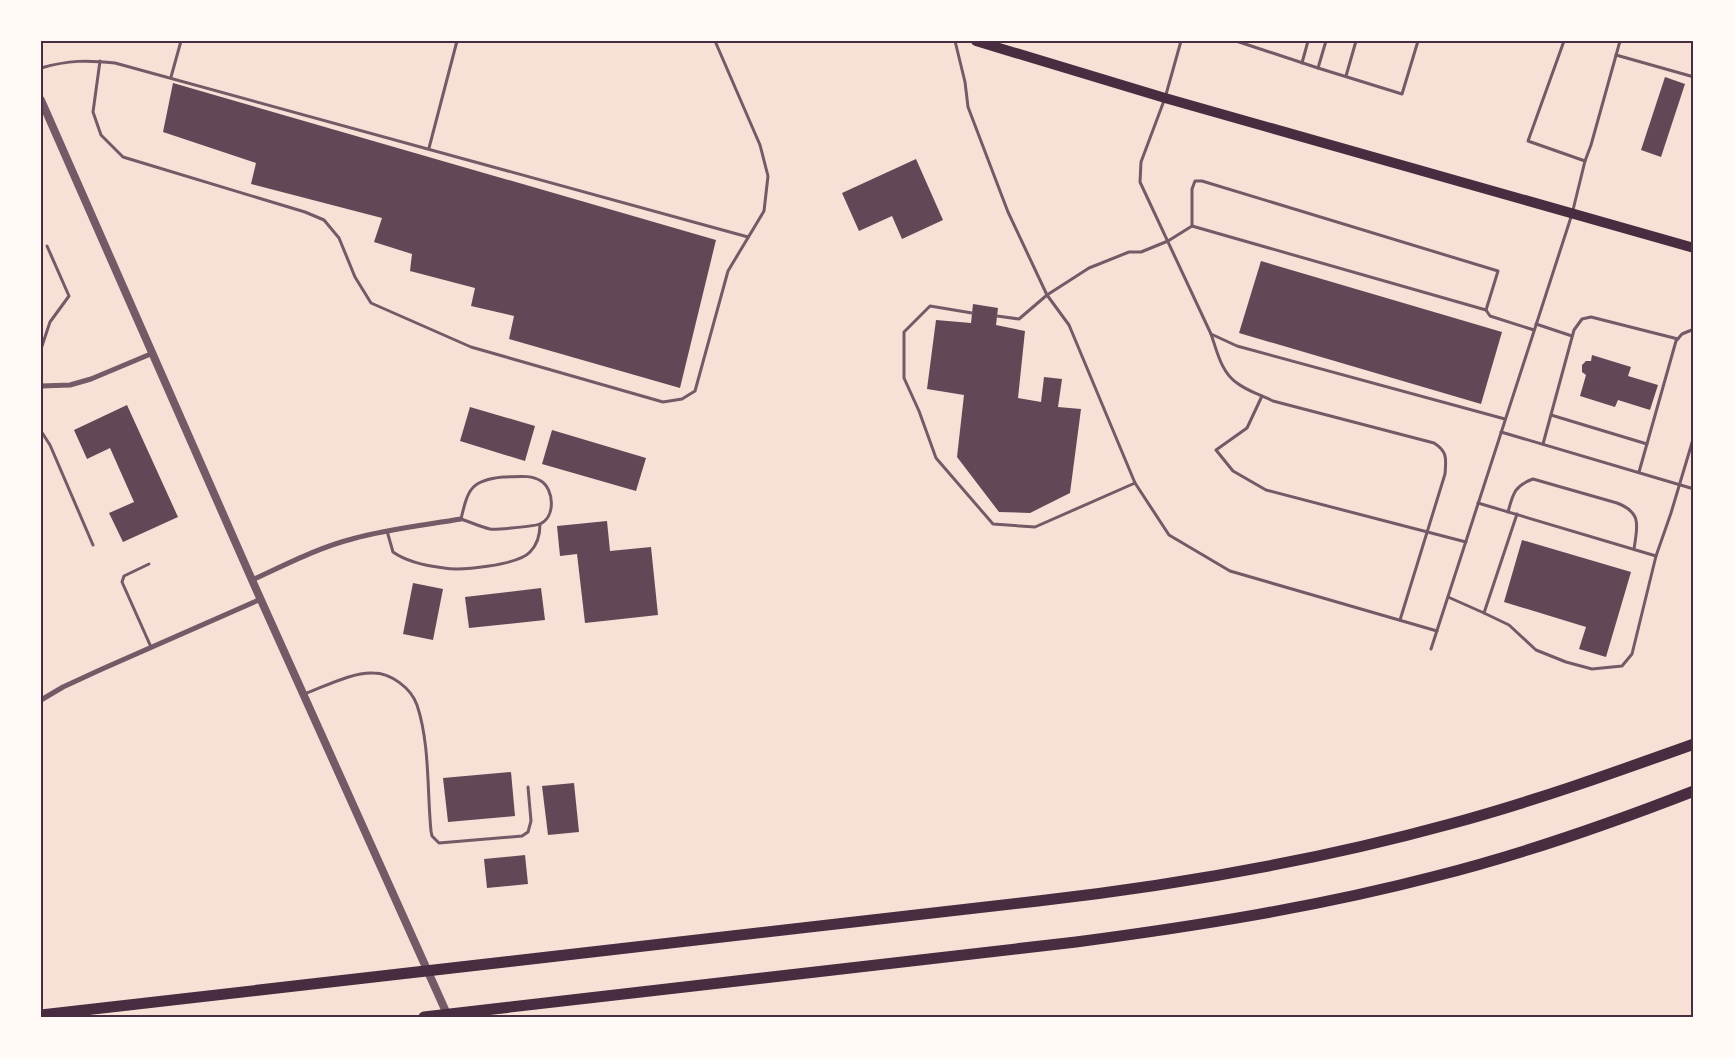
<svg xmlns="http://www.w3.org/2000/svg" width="1735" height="1058" viewBox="0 0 1735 1058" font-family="'Golos Text',sans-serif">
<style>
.building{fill:#644757}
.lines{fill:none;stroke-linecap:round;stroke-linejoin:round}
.service{stroke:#755966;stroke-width:3}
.minor{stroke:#755966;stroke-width:5}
.tertiary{stroke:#755966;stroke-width:8}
.primary{stroke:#4a2c40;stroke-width:10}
.trunk{stroke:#4a2c40;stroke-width:11}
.neatline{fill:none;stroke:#4a2c40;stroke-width:2}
</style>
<rect width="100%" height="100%" fill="#f7e1d7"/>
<g class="building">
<polygon points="1665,77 1685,84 1661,157 1641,150"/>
<polygon points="173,83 716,240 680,388 509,339 514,316 471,306 475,288 410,271 412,254 374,242 382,218 251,184 256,163 163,132"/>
<polygon points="916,159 943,220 902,239 892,216 859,231 842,193"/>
<polygon points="1261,261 1502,332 1481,404 1239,333"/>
<polygon points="973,304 998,308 996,325 1025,331 1018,398 1041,402 1044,377 1062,379 1058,407 1081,409 1070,493 1030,513 999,512 957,457 964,395 927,389 936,320 971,323"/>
<polygon points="1592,355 1631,367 1628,376 1658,385 1650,410 1618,400 1615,407 1580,396 1586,375 1582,372 1582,365 1586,361 1591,361"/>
<polygon points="127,405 178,517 123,542 109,513 134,502 110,448 87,459 74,430"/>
<polygon points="470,407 535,426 525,461 460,441"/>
<polygon points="552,430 646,458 636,491 542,464"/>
<polygon points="607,521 610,551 651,547 658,615 585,623 577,554 560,556 557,526"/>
<polygon points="1522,540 1631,572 1606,657 1579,649 1586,627 1504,602"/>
<polygon points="413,583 443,589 433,640 403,634"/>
<polygon points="541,588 545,620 469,628 465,597"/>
<polygon points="511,772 515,816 448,822 443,778"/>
<polygon points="574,783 579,832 548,835 542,786"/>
<polygon points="525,855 528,884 487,888 484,859"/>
</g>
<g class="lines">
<g class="service">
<polyline points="955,41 965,82 968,107 1008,212 1047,295 1069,325 1135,483 1169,535 1230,571 1437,631"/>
<polyline points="1181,41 1165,98 1141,162 1140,182 1211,334 1237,346 1505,419"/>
<polyline points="1236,41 1318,68"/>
<polyline points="1326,41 1318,68 1402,94 1418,41"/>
<polyline points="1564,41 1528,141 1585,161"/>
<polyline points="1616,55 1694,77"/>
<polyline points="100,61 93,112 101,135 123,157 305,212 324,220 339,238 355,277 371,303 471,347 663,402 682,399 695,391 728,271 764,211 768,176 760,145 715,41"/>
<polyline points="1302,63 1308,41"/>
<path d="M41,68C69,60 87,60 115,63L748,237"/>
<polyline points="1346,76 1356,41"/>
<polyline points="171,77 181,41"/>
<polyline points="429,148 457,41"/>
<polyline points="1192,226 1486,310"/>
<polyline points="972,313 930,306 904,332 904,378 919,411 936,458 993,524 1035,527 1135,483"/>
<polyline points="997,316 1019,319 1047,295 1089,268 1129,252 1141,252 1168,241 1192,226 1192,189 1195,181 1202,181 1498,271 1486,310 1490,316 1534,330"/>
<polyline points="1536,324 1572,336"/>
<path d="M1211,334C1217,351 1221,372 1237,383C1247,391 1261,395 1273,401L1434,443C1448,452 1446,459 1445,474L1400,620"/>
<polyline points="41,349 50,322 69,296 47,246"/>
<polyline points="1262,396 1247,428 1216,450 1233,471 1266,490 1466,542"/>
<polyline points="1551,415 1647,444"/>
<polyline points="41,431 50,445 93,545"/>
<polyline points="1501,432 1694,489"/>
<polyline points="1543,444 1574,330 1582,319 1591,317 1678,339"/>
<polyline points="1639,472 1676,341 1682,334 1694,329"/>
<path d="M503,477C516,477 530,474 541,481C554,489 556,517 540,524C536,526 495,530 490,529C481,527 470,522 461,519C468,489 471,480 503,477Z"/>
<polyline points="1478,503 1656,556 1671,513 1694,436"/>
<path d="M1508,512C1513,494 1514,486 1533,479L1617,503C1643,513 1637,527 1634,549"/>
<polyline points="1517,514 1484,613 1509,625 1536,650 1566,662 1592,669 1622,666 1632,654 1656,556"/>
<path d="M387,531L393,552C407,562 427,566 444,568C461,571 518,565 530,552C538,544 540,535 540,524"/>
<polyline points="149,564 124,576 122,582 151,647"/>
<polyline points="1448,597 1484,613"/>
<polyline points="1431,649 1572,214 1585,161 1591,145 1620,41"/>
<path d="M304,694C324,687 352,672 373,673C391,673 411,688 417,705C430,744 427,791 431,831L432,836L439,843L522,836L528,832L531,821L528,787"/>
</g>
<g class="minor">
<polyline points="41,386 70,385 91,379 153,353"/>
<path d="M252,580C285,565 317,548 352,539C387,529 425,525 461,519"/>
<polyline points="41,700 63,687 102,669 261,599"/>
</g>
<polyline class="tertiary" points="41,100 252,580 447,1014"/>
<polyline class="primary" points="976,41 1165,98 1694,248"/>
<g class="trunk">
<path d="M41,1015L1038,901C1177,885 1315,861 1450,824C1532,802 1613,773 1694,744"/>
<path d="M424,1017L1076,942C1197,926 1317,907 1436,876C1524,854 1609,824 1694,791"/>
</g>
</g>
<rect width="1735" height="1058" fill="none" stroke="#fffaf5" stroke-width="85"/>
<rect x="42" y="42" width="1650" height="974" class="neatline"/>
</svg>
